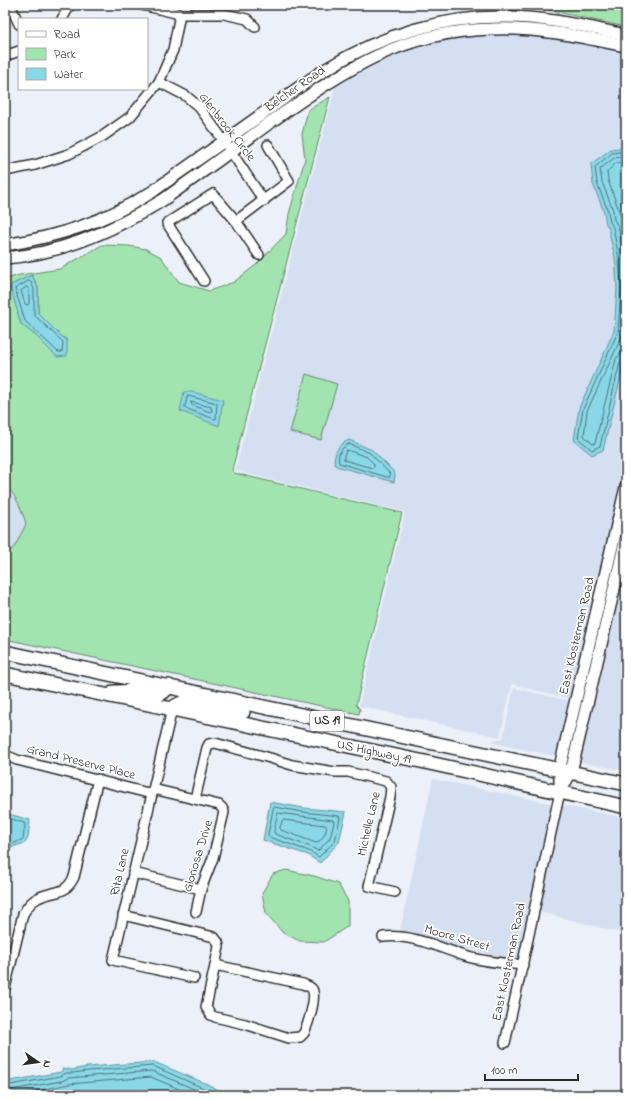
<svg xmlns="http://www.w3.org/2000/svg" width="631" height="1100" viewBox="0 0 631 1100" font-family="'Indie Flower',sans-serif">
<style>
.built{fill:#d4dff2}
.green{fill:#a2e4af;stroke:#66886d;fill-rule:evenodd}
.water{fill:#89d8e7;stroke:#63939c}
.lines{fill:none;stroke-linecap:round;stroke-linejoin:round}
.shore{stroke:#517076;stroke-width:1}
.minor-casing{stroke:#2b2b2b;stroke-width:12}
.major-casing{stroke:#2b2b2b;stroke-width:14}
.highway-casing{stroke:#2b2b2b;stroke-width:16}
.minor{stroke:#fff;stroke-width:9}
.major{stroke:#fff;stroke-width:11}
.highway{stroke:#fff;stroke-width:13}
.labels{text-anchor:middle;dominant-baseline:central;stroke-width:3.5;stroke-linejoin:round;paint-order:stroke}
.shield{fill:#fff;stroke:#6b6b6b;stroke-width:1}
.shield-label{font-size:12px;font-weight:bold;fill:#2b2b2b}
.street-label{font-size:13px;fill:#2b2b2b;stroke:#fff}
</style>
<rect width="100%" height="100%" fill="#ebf0f9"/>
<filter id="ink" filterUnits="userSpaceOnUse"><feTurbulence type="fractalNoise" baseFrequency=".025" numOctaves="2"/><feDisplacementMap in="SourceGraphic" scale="8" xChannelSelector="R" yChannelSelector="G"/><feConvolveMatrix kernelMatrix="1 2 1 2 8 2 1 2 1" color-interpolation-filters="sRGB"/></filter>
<g filter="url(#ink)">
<g class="built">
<polygon points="490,34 529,35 568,40 626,52 626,459 570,699 512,684 500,737 359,706 405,512 235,471 336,84 360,69 410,49 454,38"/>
<polygon points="5,485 9,489 22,511 26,524 15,546 5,556"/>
<polygon points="626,554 626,771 577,761"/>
<polygon points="514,688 569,701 572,700 559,757 493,743 494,739 499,740 503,738"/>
<polygon points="433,779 554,804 520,962 400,931"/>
<polygon points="561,805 626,818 626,910 621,933 540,912 528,963 543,886"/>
</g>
<g class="green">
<polygon points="525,5 626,5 626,27"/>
<path d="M330,97L232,470L234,473L402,513L356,705L360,709L359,714L5,639V556L15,546L26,524C22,510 16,495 5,485V279L20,275L60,269L102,245L129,246L146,249L161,257L179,282L209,291L234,282L256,265L286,234L289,214L305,159L302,134L308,110ZM32,275L38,288V313L61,336L67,340L35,335L21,324L11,285Z"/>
<polygon points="306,374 337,384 321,440 290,432"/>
<polygon points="286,870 314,876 338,884 348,901 348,926 324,942 300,941 283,933 266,913 262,893 273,874"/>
</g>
<g class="water">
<polygon points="626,147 626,355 603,450 592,455 574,440 579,408 614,331 617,288 615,258 609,232 609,228 606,224 604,212 593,184 591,164 611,149"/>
<polygon points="32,275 38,288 38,313 61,336 67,340 67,356 57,357 35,335 21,324 11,289 11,285"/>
<polygon points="184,392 192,392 223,400 219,426 180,411"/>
<path d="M349,440L372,450L394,472L395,475L394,482L336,466L334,464C334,453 338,444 349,440Z"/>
<polygon points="270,802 304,808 346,812 339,842 320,863 308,855 263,840"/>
<polygon points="5,813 30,820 28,838 25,843 15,846 5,852"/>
<polygon points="154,1062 207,1084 228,1095 5,1095 5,1082 61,1072 63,1068 72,1070 87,1067"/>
</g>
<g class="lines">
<g class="shore">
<polyline points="626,151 612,153 595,167 597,183 608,211 610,222 613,227 619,258 621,288 618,332 583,409 578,438 592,450 600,446 620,362 623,359 626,358"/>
<polyline points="626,156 614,158 600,169 602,182 613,210 614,220 618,226 624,257 626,281"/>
<polyline points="626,162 616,163 607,172 608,180 624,225 626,242"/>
<polygon points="29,281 31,282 34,289 34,315 63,342 62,352 58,352 25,321 15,289"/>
<polygon points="27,287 29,290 29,304 27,305 25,304 21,291"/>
<polyline points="626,294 623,334 587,411 584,436 593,444 595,443 616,359 620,354 626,353"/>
<polygon points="188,396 217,403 216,419 214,419 185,408 185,406"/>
<polygon points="191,402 211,407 212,411 210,412 192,405"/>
<path d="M349,444L370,453L390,474V477H387L339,463C337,455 341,447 349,444Z"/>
<polygon points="347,450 367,457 374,464 374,467 372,468 344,460 344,456"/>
<polygon points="274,807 303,812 339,816 340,818 335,841 319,857 309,851 269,837 268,835"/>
<polygon points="278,813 333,820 334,822 330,838 318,851 311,847 275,834 274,832"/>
<polyline points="5,817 24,823 25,825 23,839 5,848"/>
<path d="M283,820L325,825L327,827C325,834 323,840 316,843L281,830L280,828Z"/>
<polyline points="5,1086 61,1076 66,1073 73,1073 88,1071 153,1066 219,1095"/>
<polyline points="5,1091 62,1081 68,1078 152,1071 208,1095"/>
<polyline points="17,1095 69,1084 151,1077 193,1095"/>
</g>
<g class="minor-casing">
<g id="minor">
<polyline points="10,5 19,24"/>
<polyline points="142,5 180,14 224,14 247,19 255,27"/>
<polyline points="62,19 70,5"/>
<polyline points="5,56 19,51"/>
<polyline points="159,82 186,96 199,107 224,141 264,201"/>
<polyline points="5,171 35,165 69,154 103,136 130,117 159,82 173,50 180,14"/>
<polyline points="236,221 289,181 268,145"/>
<polyline points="204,281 167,223 213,194 236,221 259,255"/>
<polyline points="172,709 113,960 194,978"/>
<polyline points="5,755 17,760 152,794"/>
<polyline points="153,789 219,805 222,808 224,812 213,858 201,889 196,912"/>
<polyline points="195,799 207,748 209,744 215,743 270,758 292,765 335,772 348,772 386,781 391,787 390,797 369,886 395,892"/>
<polyline points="133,873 201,889"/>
<path d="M123,915L214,937L218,942L219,947L206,1007L211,1015L215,1017L245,1024L289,1038L300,1037L304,1033C308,1024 317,997 312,989C310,986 306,986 303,984L215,965"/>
<path d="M383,937C412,934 438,947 465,956C484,962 504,963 523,965"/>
<path d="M5,988L23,914C27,907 31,901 38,898C54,890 65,896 74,877L98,779"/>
<path d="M505,1043C524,960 541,876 560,792"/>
</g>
</g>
<g class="major-casing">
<g id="major">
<path d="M5,245C61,236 104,222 152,192C188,166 225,141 261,115C283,99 305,82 328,68C381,35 444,16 506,17C547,17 587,27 626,35"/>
<path d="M5,258C62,254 115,230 163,200C198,175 233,150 268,124C341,73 398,31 492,29C537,27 582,37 626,46"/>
<polyline points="560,792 560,767 626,487"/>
<polyline points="560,792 571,772 626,538"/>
</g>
</g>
<g class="highway-casing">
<g id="highway">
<polyline points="5,652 626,784"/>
<polyline points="5,674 425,762 626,807"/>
<path d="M114,692C122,692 130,691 137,692C151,694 159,700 169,686"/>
<path d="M172,709C177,704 182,702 190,701L243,712"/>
</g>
</g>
<use href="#minor" class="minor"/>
<use href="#major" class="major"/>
<use href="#highway" class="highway"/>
</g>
</g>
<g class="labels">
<rect class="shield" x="310" y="711" width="34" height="20" rx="3"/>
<g class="shield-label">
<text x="327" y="721">US 19</text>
</g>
<g class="street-label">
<text transform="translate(295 89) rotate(-35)">Belcher Road</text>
<text transform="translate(227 127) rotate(52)">Glenbrook Circle</text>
<text transform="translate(577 636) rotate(-77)">East Klosterman Road</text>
<text transform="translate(374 752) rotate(12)">US Highway 19</text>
<text transform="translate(81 762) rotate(14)">Grand Preserve Place</text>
<text transform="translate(369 824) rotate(-77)">Michelle Lane</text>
<text transform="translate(198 856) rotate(-73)">Gloriosa Drive</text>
<text transform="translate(120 872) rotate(-77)">Rita Lane</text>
<text transform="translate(457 938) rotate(16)">Moore Street</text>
<text transform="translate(509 962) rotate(-78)">East Klosterman Road</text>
</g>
</g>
<rect width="631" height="1100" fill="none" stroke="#fff" stroke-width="20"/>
<rect x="10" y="10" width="611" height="1080" fill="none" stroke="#2b2b2b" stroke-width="1.5" filter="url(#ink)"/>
<rect x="18" y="18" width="130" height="72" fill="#ffffff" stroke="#aaaaaa"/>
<rect x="26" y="31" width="20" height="6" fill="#ffffff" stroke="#aaaaaa"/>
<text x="54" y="38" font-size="12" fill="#2b2b2b">Road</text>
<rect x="26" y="48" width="20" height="12" fill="#a2e4af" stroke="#aaaaaa"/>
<text x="54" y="58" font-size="12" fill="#2b2b2b">Park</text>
<rect x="26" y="68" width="20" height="12" fill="#89d8e7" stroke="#aaaaaa"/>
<text x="54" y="78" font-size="12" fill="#2b2b2b">Water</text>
<g transform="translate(38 1062) rotate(103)" stroke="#ffffff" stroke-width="3" paint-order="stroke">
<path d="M0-3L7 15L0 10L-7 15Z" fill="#2b2b2b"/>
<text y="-6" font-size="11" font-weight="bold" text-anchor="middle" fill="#2b2b2b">N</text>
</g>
<path d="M485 1074v6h93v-6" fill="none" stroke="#2b2b2b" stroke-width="2"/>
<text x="491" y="1074" font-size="12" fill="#2b2b2b" stroke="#ffffff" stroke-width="3" paint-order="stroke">100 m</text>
</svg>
